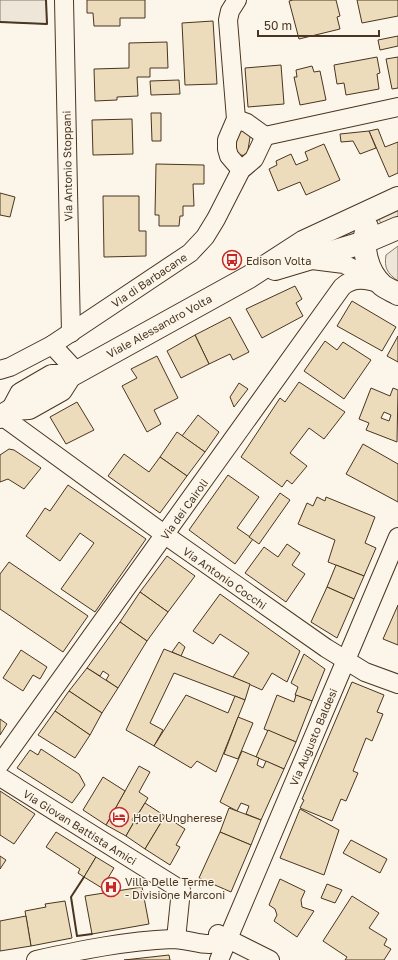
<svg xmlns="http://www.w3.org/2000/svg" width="398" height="960" viewBox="0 0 398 960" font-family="'Golos Text',sans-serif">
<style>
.green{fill:#ede6d9;stroke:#887966}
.building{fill:#ecdcbc;stroke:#4a3520;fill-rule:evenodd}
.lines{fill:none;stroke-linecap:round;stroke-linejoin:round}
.minor-casing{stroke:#4a3520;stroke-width:20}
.major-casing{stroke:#4a3520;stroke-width:24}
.minor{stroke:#fbf6e9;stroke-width:18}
.major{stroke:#fbf6e9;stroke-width:22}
.wall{stroke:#4a3520;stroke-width:2}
.labels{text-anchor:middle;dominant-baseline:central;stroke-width:3;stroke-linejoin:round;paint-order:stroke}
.street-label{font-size:11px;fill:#4a3520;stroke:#fbf6e9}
.poi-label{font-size:11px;fill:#4a3520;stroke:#fbf6e9;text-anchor:start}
</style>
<rect width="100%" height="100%" fill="#fbf6e9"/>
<g class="green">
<polygon points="0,0 46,0 47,24 0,22"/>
<polygon points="398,205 398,219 382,224 378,219"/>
<path d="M398,246V281C387,273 384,268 386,255Z"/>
</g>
<g class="building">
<polygon points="87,0 145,0 145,18 120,18 120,26 94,26 93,13 87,13"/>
<polygon points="293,0 336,0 340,16 337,17 340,29 299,39 289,1"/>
<polygon points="357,0 398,0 398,16 362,23"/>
<polygon points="213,21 217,84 185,85 182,23"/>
<polygon points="398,36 398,46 380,50 378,40"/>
<polygon points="167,42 168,68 150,68 150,77 137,77 138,96 117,97 117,100 95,101 94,69 129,68 129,43"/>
<polygon points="377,57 380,73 377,74 379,89 346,95 344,83 337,84 334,65"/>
<polygon points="398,57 398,88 392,89 386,59"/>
<polygon points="281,65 284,104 248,107 245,68"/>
<polygon points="312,66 314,72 320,71 326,100 300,105 294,77 297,77 296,70"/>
<polygon points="179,80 180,94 151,95 150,81"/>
<polygon points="151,113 161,113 161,141 152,141"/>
<polygon points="132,119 133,154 93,155 92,120"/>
<polygon points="237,129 251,131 247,156 234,154"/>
<polygon points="378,129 385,147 398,142 398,173 389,177 369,131"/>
<polygon points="369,131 376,148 360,154 353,141 341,142 340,134"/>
<polygon points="324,144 340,180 306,195 300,182 278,191 269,169 277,165 276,161 291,154 296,165 308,160 305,152"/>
<polygon points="156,164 204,165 204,184 193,184 194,206 183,206 183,216 180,216 179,226 159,226 159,215 155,215"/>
<polygon points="0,193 15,197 10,217 0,215"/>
<polygon points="103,196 139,196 139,231 146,231 146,256 104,257"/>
<polygon points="295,286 302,299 296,303 303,316 262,338 246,309"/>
<polygon points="352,301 396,327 382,351 337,326"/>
<polygon points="230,317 249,352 233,360 230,354 209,364 195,335"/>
<polygon points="195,335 209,364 181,378 167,351"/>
<polygon points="398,336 398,362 387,356"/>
<polygon points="325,341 337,350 343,342 371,360 344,399 304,371"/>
<polygon points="157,356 178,398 154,410 161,424 147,432 122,386 137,378 131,369"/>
<polygon points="299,382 345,412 324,439 309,428 290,453 307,466 292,484 287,480 282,487 241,457 280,398 285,402"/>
<polygon points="239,383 248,389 234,407 230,397"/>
<path d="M371,388L390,396L393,388L398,390L397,442L366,430L369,423L359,419ZM384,412L391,415L389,421L381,418Z"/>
<polygon points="77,402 94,430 66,444 50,417"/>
<polygon points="198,415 219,432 205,452 182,436"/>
<polygon points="177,432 205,452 187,476 160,457"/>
<polygon points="363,444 398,464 398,502 346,474"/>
<polygon points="9,449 14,450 41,468 24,489 8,479 0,482 0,455"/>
<polygon points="124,454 149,472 160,457 187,476 160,513 108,476"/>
<polygon points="228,475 259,497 237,528 253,539 235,564 189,530"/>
<polygon points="68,485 146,539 95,612 61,589 94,543 80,533 60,561 26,536 45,508 50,511"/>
<polygon points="280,493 290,500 259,544 249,537"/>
<polygon points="317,497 325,501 326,497 375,517 365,543 376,548 364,576 328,562 335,540 298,524 307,503 313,506"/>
<polygon points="287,544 300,553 292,565 305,574 286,602 245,573 264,547 278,557"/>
<polygon points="167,556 195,576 168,612 140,592"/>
<polygon points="9,562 88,616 63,652 0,609 0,574"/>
<polygon points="336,565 364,576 354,599 327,587"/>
<polygon points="327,587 354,599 337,638 311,622"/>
<polygon points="140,592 168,612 147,641 120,622"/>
<polygon points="220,594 300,651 287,682 272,673 262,690 233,677 249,653 220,634 213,644 193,631"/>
<polygon points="398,605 398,645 383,639"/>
<polygon points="120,622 147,641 118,688 106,680 109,675 103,671 100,676 87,668"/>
<polygon points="179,642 185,647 181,656 172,652"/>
<polygon points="164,649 250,684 245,700 174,673 150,723 163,730 154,746 126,730"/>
<polygon points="21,650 47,667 40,679 33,675 23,691 3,678"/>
<polygon points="304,654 325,669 312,701 295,695 298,687 291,683"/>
<polygon points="87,668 118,688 102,713 69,691"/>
<polygon points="352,682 384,695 377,712 383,714 372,741 366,738 353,771 358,773 346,801 341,799 332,821 300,808 304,800 302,799"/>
<polygon points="69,691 102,713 90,735 55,711"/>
<polygon points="186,695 228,713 235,696 245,700 216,772 197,761 191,768 154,746"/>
<polygon points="277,695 294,702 296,695 312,701 296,742 264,729"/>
<polygon points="55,711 90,735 75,758 38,735"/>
<polygon points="238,717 253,723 238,759 224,754"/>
<polygon points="0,719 7,724 0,735"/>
<polygon points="268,730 296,742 284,769 256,757"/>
<polygon points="41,749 79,774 85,785 72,803 17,768 30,750 38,755"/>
<polygon points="242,751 259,758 257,765 263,768 266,761 284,769 261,820 246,814 249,806 241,803 237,811 220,802"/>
<polygon points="139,766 150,772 139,792 148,798 137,816 135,814 132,820 134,822 126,836 106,825"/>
<polygon points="103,777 125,791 106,825 83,810"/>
<polygon points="0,791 35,814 14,844 0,835"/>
<polygon points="145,803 165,816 145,849 126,836 134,822 137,824 141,818 137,816"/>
<polygon points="229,808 261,820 251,845 220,832"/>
<polygon points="300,809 339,830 324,875 280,858"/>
<polygon points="165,816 185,829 176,845 180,847 170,865 145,849"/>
<polygon points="56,832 96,857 84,877 78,873 80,869 46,847"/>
<polygon points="220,832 251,845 231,892 199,878"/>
<polygon points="351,840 387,859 380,873 343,853"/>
<polygon points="0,856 6,860 0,869"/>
<polygon points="96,857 114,868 102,888 84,877"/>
<polygon points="280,879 305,891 301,900 302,907 314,911 297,937 274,921 277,915 275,909 269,905"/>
<polygon points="327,884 342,890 335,903 321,898"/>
<polygon points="142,887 149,924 92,934 85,896"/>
<polygon points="352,896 379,913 369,928 387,939 384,945 391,949 384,960 345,960 347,957 323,941"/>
<polygon points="65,901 72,938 31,946 25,911 46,907 45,904"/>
<polygon points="26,916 31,946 0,951 0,921"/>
<polygon points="169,955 170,960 124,960"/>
</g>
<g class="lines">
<g class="minor-casing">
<g id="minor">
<polyline points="64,0 71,333"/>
<polyline points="237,0 230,11 228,20 236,119 227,140 227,149 229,156 241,170"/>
<polyline points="236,119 247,123 265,136"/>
<polyline points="265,136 398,107"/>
<polyline points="312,260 344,264 374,280"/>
<polyline points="52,345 77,372"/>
<polyline points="0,370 10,367 52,345 190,253 205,237 216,219 241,170 254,159 265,136"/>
<polyline points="2,416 175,542 326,648 365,672 398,684"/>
<path d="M0,764L342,287C354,276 368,280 382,284"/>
<polyline points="0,777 181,890 176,939"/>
<polyline points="218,934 270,960"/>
<path d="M36,960C81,950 126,941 172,939C194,939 208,951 228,938"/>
<polyline points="219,960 398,537"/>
</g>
</g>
<g class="major-casing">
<g id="major">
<path d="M367,227C361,246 367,272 382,285C387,289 393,291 398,294"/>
<polyline points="275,269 365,242 398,228"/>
<polyline points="13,409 21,394 52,376 70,376"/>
<polyline points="0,417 13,409 29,408 61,390 70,376 249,277 303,242 398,198"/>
</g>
</g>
<use href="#minor" class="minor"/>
<use href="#major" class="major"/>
<g class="wall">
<polyline points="0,22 47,24 46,0"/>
<polyline points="84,877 71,897 77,936 92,934"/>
</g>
</g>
<defs>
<g id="bus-ring" transform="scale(1)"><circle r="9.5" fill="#fbf6e9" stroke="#c62828" stroke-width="1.5"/><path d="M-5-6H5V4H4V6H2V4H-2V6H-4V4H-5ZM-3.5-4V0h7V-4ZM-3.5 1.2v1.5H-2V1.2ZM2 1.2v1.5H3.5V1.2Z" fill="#c62828"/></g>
<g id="hotel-ring" transform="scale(1)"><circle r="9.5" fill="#fbf6e9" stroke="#c62828" stroke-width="1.5"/><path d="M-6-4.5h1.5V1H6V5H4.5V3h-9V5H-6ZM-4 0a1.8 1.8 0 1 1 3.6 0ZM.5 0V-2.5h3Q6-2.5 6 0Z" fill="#c62828"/></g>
<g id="hospital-ring" transform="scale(1)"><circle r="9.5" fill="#fbf6e9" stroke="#c62828" stroke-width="1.5"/><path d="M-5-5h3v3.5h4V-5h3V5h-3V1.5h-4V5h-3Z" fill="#c62828"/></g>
</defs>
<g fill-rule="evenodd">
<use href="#bus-ring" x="232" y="260"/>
<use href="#hotel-ring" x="119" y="817"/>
<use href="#hospital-ring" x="111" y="887"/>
</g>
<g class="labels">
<g class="street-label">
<text transform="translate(67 166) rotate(-91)">Via Antonio Stoppani</text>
<text transform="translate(149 280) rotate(-34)">Via di Barbacane</text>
<text transform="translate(159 326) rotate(-29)">Viale Alessandro Volta</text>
<text transform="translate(184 509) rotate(-54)">Via dei Cairoli</text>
<text transform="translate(225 578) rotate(35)">Via Antonio Cocchi</text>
<text transform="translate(313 737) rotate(-67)">Via Augusto Baldesi</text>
<text transform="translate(80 827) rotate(32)">Via Giovan Battista Amici</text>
</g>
<g class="poi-label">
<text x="246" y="260">Edison Volta</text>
<text x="133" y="817">Hotel Ungherese</text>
<text x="125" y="881">Villa Delle Terme<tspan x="125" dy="13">- Divisione Marconi</tspan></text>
</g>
</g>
<path d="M258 30v6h121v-6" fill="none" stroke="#4a3520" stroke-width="2"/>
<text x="264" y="30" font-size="12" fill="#4a3520" stroke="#fbf6e9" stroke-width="3" paint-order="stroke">50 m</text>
</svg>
